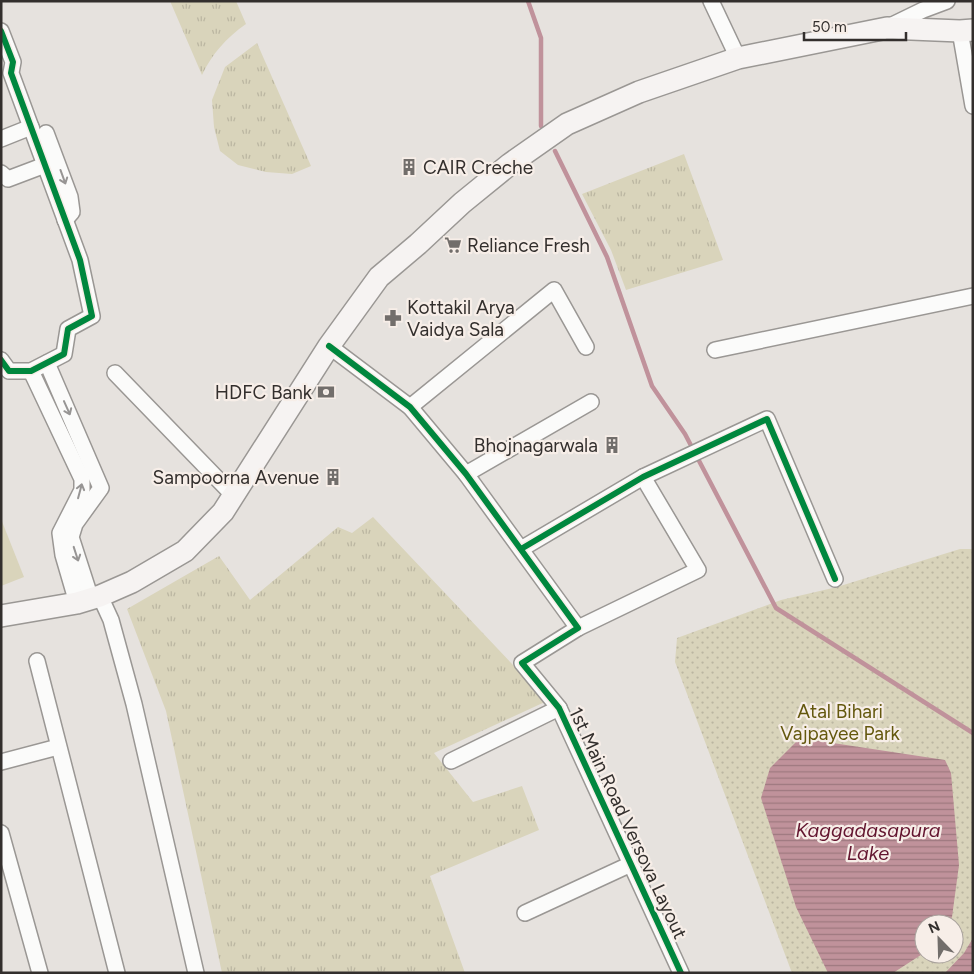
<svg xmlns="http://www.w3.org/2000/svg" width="974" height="974" viewBox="0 0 974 974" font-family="Figtree,sans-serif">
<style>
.grass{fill:url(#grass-tufts)}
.park{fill:url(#park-dots);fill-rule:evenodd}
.pitch{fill:#d9d4bb}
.water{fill:url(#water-rules)}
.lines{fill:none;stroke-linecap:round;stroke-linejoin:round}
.stream{stroke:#c0929b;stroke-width:4.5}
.street-casing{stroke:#9a9794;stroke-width:18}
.secondary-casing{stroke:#9a9794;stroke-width:24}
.street{stroke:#fbfbfa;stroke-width:15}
.secondary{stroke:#f6f3f2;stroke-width:21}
.cycleway-casing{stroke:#f7eee8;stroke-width:9}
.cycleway{stroke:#00873e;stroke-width:6}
.oneway{stroke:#979594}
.labels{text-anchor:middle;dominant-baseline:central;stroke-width:4.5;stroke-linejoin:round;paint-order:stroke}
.poi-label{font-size:19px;fill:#332f2d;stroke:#f7eee8;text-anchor:start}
.park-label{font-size:19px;fill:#64580e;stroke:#f7eee8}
.street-label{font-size:19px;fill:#332f2d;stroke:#f7eee8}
.water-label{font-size:20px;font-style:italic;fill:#63152f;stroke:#f7eee8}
</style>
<defs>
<pattern id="grass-tufts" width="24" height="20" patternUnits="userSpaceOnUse" patternTransform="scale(1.25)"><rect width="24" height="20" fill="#d9d4bb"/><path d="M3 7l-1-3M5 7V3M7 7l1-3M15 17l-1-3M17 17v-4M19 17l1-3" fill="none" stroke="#bbb6a1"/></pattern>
<pattern id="park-dots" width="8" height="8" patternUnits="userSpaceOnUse" patternTransform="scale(1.25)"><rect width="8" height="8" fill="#d9d4bb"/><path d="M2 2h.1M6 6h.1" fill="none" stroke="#bbb6a1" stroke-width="1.8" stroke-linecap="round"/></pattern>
<pattern id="water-rules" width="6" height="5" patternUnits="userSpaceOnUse" patternTransform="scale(1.25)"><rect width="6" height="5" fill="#c0929b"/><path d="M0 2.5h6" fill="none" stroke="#9d787f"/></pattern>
</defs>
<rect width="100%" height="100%" fill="#e6e2de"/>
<g class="grass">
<path d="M170,1H236L246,24C226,38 212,54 202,75Z"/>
<polygon points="257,43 311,166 292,174 266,172 238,165 220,151 214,127 212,100 225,67"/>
<polygon points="684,154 723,260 626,290 611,250 582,194"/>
<polygon points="373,517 547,701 434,753 473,802 522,786 539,830 430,876 465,973 222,973 166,711 127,609 219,556 250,600 338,527 352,533"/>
</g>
<path class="park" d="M960,549H973V973H792L675,662L677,638L781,600L837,587ZM924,924H954V954H924Z"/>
<polygon class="pitch" points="1,519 24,577 1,586"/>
<g class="water">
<polygon points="800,738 945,760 951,773 959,865 952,917 948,924 924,924 924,953 893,973 828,973 796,907 761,798 770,768"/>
<polygon points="973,938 973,973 945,973 964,953"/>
</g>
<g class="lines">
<g class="stream">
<polyline points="528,1 541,38 541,126"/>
<polyline points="555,151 607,257 652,386 685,434 776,608 973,733"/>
</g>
<g class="street-casing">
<g id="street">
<polyline points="711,1 738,58"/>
<polyline points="888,27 923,10 947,1"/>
<polyline points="1,31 13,62 11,73 80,260 92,316 68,329 64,354 31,371 9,371 1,360"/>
<polyline points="960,31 973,106"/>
<polyline points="46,133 70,197 72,212 65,220"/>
<polyline points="1,139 31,127"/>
<polyline points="1,173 8,179 45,165"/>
<polyline points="329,346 410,407 466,474 578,628 522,663 559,708 681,973"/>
<polyline points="715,350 973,296"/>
<polyline points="47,363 101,488 75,524 71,537 91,599"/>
<polyline points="31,371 82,479 82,490 60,533 63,555 77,603"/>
<polyline points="115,373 234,496"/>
<polyline points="410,407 554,290 586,347"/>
<polyline points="466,474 591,402"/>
<polyline points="521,549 643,477 767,419 835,579"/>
<polyline points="100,596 111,620 134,704 196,973"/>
<polyline points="578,628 698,570 643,477"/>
<polyline points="37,661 117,973"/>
<polyline points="451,761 559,708"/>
<polyline points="1,762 58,747"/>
<polyline points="1,833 40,973"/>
<polyline points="525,913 631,864"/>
</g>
</g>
<g class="secondary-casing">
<polyline id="secondary" points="1,616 77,603 100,596 132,582 185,551 223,512 329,346 379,277 418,244 462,203 510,164 567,124 639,92 738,58 887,28 960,31 973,30"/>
</g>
<use href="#street" class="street"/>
<use href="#secondary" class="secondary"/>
<g class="cycleway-casing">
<g id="cycleway">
<polyline points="1,31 13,62 11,73 80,260 92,316 68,329 64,354 31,371 9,371 1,360"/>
<polyline points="329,346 410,407 466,474 578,628 522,663 559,708 681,973"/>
<polyline points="521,549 643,477 767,419 835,579"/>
</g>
</g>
<use href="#cycleway" class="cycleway"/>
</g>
<defs><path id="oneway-shaft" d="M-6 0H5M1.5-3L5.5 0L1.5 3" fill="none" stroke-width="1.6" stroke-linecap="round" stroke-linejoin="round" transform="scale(1.25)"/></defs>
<g class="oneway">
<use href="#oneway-shaft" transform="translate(63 177) rotate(70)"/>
<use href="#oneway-shaft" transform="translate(67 408) rotate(66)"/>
<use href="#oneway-shaft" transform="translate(80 491) rotate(-75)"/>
<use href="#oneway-shaft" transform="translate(76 554) rotate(72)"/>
</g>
<defs>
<g id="building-bare" transform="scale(1.35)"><path d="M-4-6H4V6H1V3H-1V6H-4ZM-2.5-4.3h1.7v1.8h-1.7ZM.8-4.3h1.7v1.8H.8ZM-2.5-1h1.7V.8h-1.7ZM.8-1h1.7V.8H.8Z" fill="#726e6b" stroke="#f7eee8" stroke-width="2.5" paint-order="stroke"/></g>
<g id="supermarket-bare" transform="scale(1.35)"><path d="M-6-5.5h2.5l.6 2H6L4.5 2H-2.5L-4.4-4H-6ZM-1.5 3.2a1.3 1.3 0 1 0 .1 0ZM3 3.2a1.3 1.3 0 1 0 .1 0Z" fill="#726e6b" stroke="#f7eee8" stroke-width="2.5" paint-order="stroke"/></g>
<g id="pharmacy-bare" transform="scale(1.35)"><path d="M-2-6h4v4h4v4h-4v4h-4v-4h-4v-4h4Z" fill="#726e6b" stroke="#f7eee8" stroke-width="2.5" paint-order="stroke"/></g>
<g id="bank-bare" transform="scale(1.35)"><path d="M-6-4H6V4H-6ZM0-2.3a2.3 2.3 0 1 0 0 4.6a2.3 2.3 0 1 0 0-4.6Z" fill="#726e6b" stroke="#f7eee8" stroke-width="2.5" paint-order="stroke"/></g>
</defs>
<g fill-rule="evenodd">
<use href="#building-bare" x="409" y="167"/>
<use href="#supermarket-bare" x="453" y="245"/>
<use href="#pharmacy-bare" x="393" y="318"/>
<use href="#bank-bare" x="326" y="392"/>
<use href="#building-bare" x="612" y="445"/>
<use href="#building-bare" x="333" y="477"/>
</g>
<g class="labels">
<g class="poi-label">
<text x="423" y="167">CAIR Creche</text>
<text x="467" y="245">Reliance Fresh</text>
<text x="407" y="307">Kottakil Arya<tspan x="407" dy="22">Vaidya Sala</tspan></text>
<text x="312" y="392" text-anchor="end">HDFC Bank</text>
<text x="598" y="445" text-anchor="end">Bhojnagarwala</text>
<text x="319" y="477" text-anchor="end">Sampoorna Avenue</text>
</g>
<g class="park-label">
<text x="840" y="711">Atal Bihari<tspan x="840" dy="22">Vajpayee Park</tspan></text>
</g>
<g class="street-label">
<text transform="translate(628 823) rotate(65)">1st Main Road Versova Layout</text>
</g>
<g class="water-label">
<text x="868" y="830">Kaggadasapura<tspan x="868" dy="23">Lake</tspan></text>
</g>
</g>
<rect width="974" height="974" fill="none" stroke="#332f2d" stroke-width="5"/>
<g transform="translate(939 939) rotate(337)"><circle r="24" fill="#f7eee8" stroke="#a9a29d"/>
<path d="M0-4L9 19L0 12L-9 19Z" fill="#726e6b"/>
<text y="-8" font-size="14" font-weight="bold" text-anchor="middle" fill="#332f2d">N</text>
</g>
<path d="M804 32v8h102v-8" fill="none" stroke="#332f2d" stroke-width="2.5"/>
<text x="812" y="32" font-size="15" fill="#332f2d" stroke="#f7eee8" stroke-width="4" paint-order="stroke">50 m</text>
</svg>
